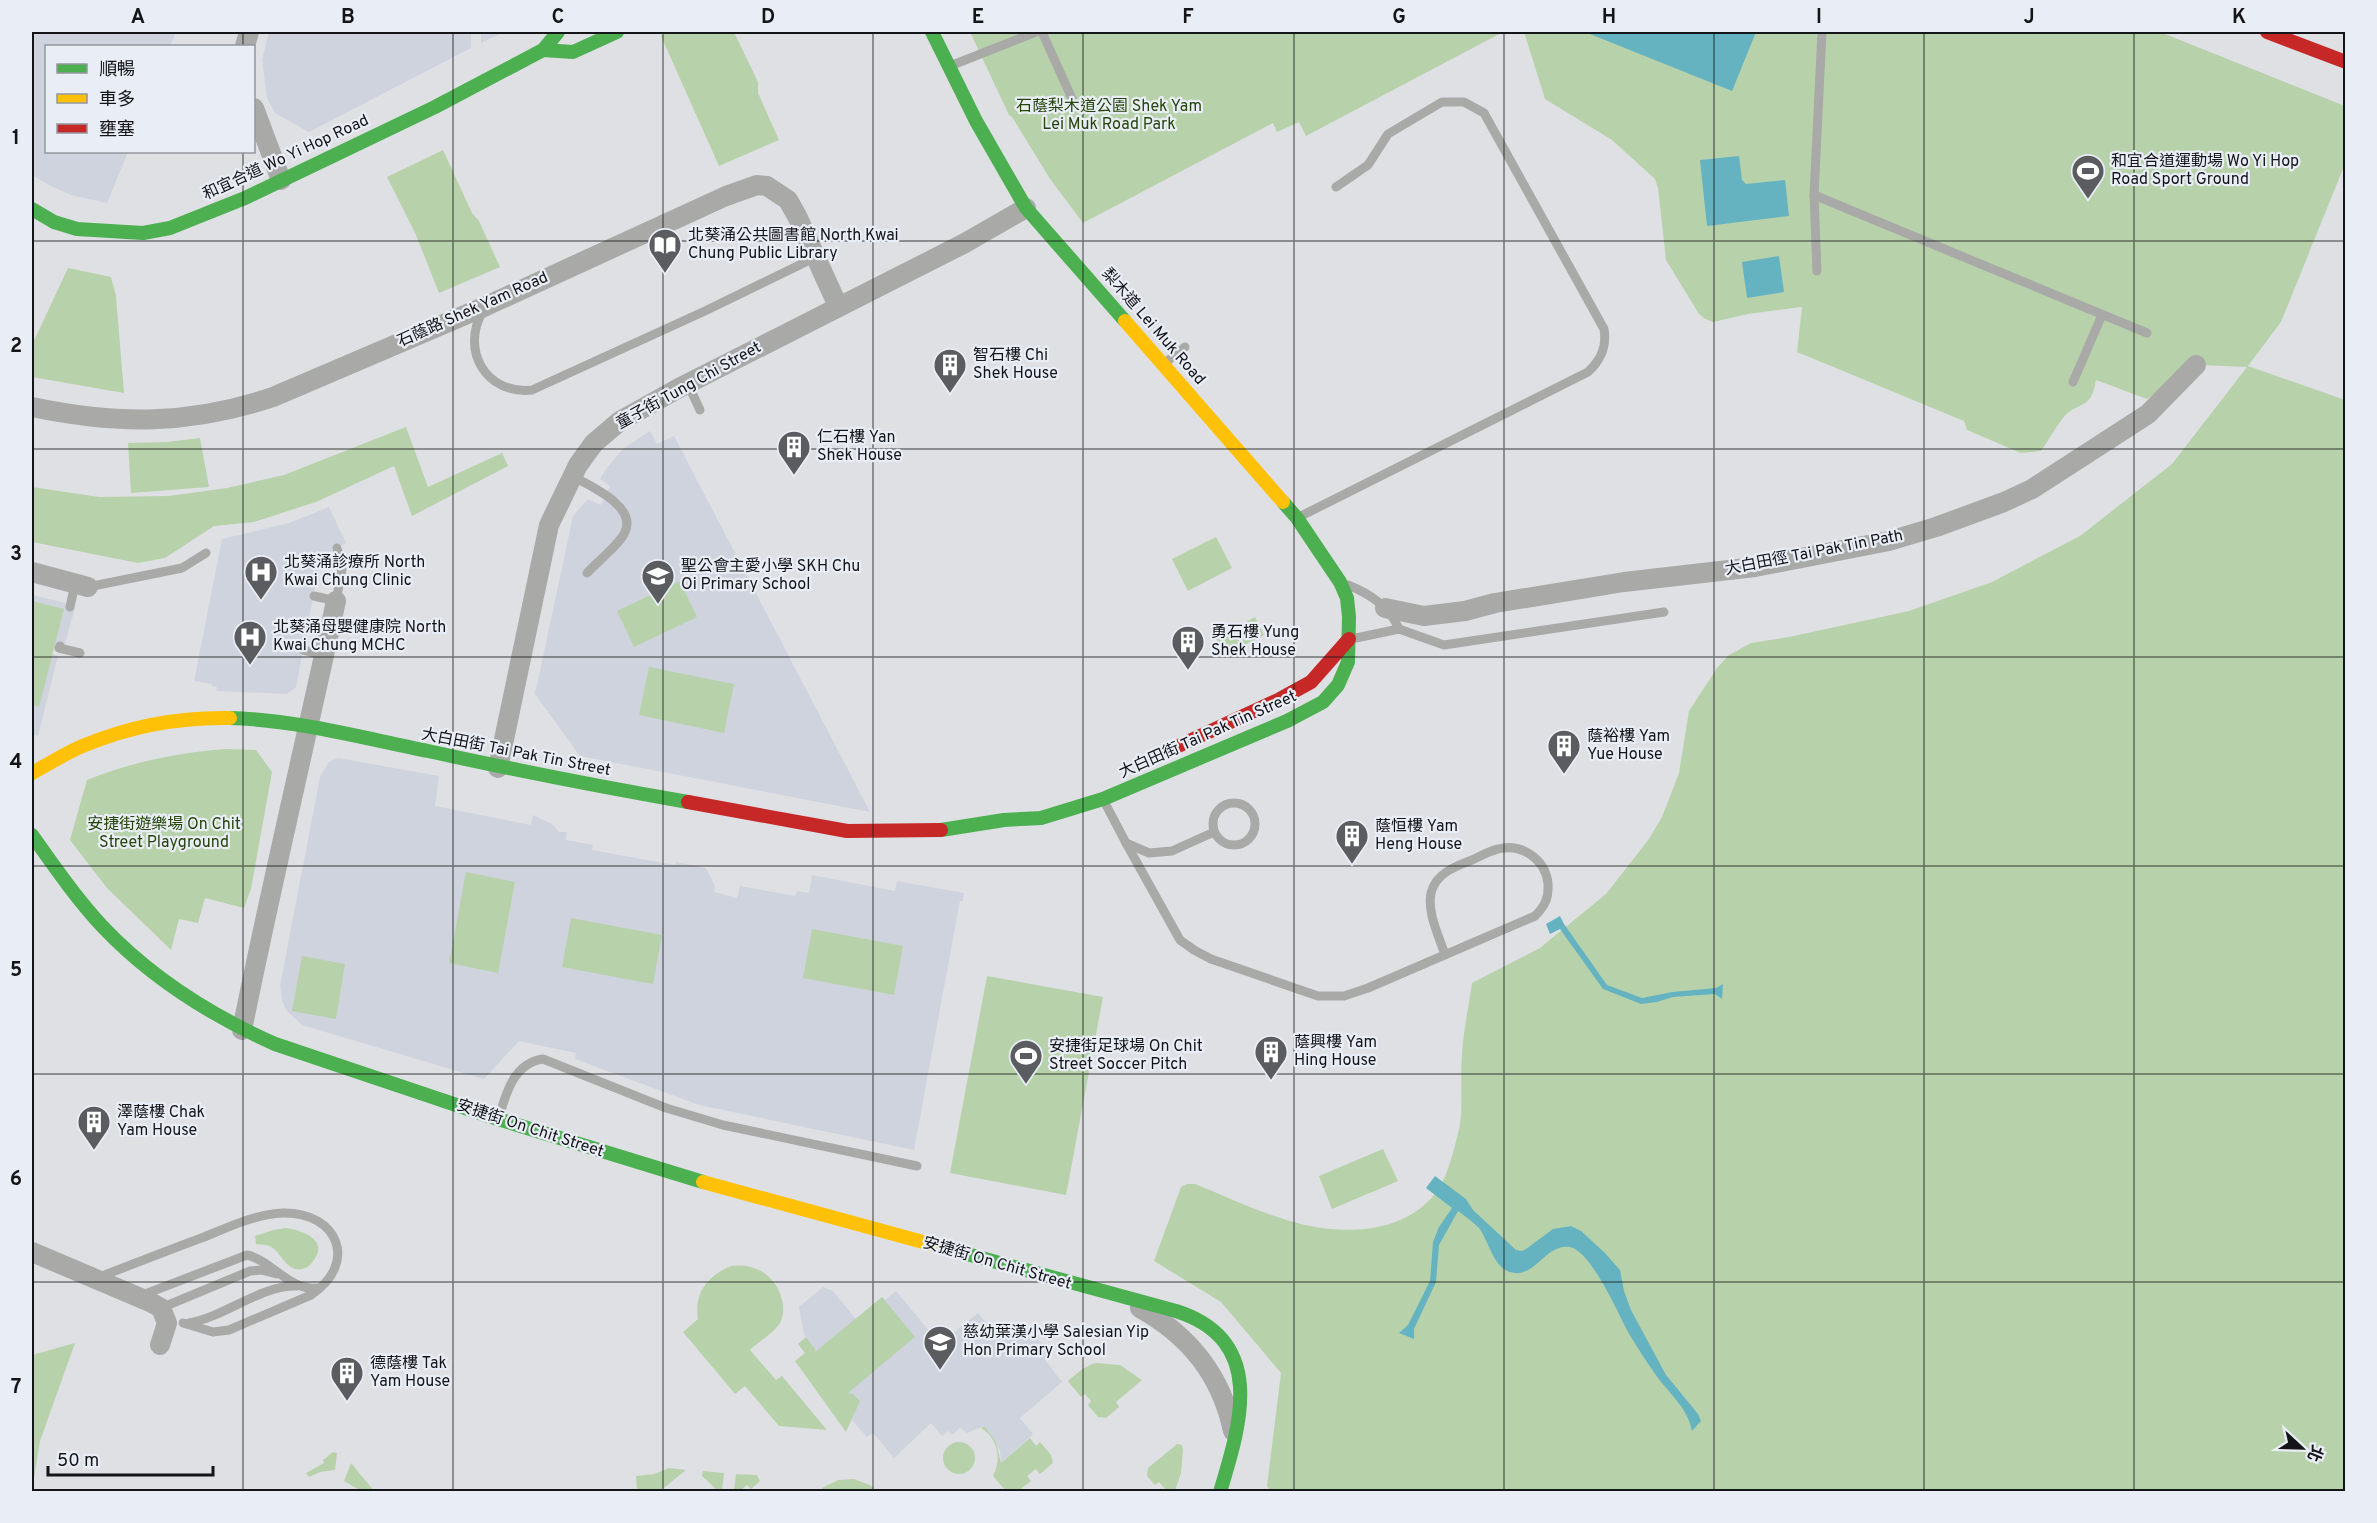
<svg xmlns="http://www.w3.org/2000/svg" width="2377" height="1523" viewBox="0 0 2377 1523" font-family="Overpass,'Noto Sans TC',sans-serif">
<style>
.built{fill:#cfd3dd}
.green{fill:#b7d2aa}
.water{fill:#65b2c1}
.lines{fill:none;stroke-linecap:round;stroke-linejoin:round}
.lane{stroke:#a9a9a8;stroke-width:9}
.street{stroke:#a9a9a8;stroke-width:20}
.fast{stroke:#4caf50;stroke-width:14}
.slow{stroke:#ffc107;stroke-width:14}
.jam{stroke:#c62828;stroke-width:14}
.grid{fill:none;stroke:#141518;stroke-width:1.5;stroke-opacity:0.55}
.labels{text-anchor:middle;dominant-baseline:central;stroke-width:4.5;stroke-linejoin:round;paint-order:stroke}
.park-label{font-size:16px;fill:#25450a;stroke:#e9edf5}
.street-label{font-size:16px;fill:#141518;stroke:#e9edf5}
.poi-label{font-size:16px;fill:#141518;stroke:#e9edf5;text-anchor:start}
.neatline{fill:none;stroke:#141518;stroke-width:2}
.grid-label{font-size:20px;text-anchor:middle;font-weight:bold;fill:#141518}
</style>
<rect width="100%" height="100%" fill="#dfe0e4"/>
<g class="built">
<polygon points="32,32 176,32 170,46 46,46 46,152 128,152 107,203 71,195 49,185 32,175"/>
<polygon points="269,32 471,32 471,48 309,132 275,113 267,98 262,60"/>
<polygon points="481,32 504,32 481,43"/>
<polygon points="650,431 657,444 674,436 870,812 580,756 535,694 573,516 588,499 601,505 610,486 600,479 606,469 623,449"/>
<polygon points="329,507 346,543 327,554 320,562 296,687 287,694 216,691 217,687 212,686 212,684 194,681 222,539 289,523"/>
<polygon points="32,595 66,603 65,605 75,608 64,647 55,645 52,654 58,656 38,736 32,734"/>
<polygon points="338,758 439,776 435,806 531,825 533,815 552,824 559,832 567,832 566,840 593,845 592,850 675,865 676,862 706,868 715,886 714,892 737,898 740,886 795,896 797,891 809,893 812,875 895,891 897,881 964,893 963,901 960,901 914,1150 699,1105 575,1059 576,1053 519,1041 484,1079 302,1025 286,1010 282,1000 280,986 320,777 329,762"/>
<polygon points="823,1287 833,1291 856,1319 882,1297 885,1300 896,1291 940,1344 978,1313 999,1338 1018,1322 1021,1325 1027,1326 1048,1351 1045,1360 1062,1382 1020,1418 1033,1434 1001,1463 1000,1450 984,1426 967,1433 960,1428 952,1435 948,1431 942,1436 931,1423 894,1458 873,1433 867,1437 851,1419 853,1394 844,1393 814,1357 815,1349 804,1334 799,1307"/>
</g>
<g class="green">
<polygon points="669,32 734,32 758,82 758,93 779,140 719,166 661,36"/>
<polygon points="970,32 1503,32 1306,136 1299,122 1277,132 1273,123 1083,223 1050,179 1012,117 1009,115"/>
<path d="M1524,32H2160L2345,106V164L2281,322L2248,366L2345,400V1491H1270L1267,1486L1281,1373L1221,1302L1154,1261L1181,1187L1187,1184H1195C1228,1197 1262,1214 1297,1223C1347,1236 1411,1234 1441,1185C1449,1171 1457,1139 1460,1124C1463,1101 1460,1078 1462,1055C1463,1031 1469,1006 1472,983L1540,948L1606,894L1649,839L1662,817L1679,773L1689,711L1717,668L1729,655L1751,643L1789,637L1909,611L1992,582L2080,536L2172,464L2247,367L2199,365L2147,399L2096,380C2091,412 2078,400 2063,418C2055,428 2048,441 2041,451L2021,453L1967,430L1964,421L1797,352L1802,307L1748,314L1713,322L1705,319L1699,314L1666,260L1658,188L1655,179L1612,140L1545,99Z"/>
<polygon points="443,150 472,213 479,221 500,267 439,293 416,235 387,177"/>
<polygon points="68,268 111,277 116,296 124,393 32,377 32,345"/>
<polygon points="406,427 428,487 502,453 508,466 412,516 394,466 316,502 254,522 214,526 165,558 138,563 32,542 32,487 99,497 169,496 227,488 284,475"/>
<polygon points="200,438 209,487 131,493 128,443 167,442"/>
<polygon points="1216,537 1232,568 1188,591 1172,559"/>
<polygon points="680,581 697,617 634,647 617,611"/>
<polygon points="32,601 64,609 39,707 32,705"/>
<polygon points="1255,617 1264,635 1225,655 1216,638"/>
<polygon points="649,667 734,684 724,733 639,715"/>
<path d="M225,749L256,750L272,772L251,889L244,908L205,898L198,923L179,919L171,950L107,888L70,840L87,780C131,762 177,753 225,749Z"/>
<polygon points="466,872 515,882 498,973 449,963"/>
<polygon points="571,918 662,935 653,984 562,967"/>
<polygon points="812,929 903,946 894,995 803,978"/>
<polygon points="302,956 345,964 336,1019 292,1011"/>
<polygon points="987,976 1103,997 1066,1195 950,1173"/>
<polygon points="1383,1149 1398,1181 1332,1209 1319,1176"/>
<path d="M286,1228C303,1230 330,1241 313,1261C311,1265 307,1268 302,1269C285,1272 282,1251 269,1246C265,1244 260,1245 256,1244L255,1236L273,1230Z"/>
<path d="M731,1266C739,1265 746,1265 754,1268C774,1274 789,1300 781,1321C776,1332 759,1341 750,1350L776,1380L782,1376L827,1430L779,1426L745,1386L735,1394L683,1332L698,1319C694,1292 708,1276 731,1266Z"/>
<polygon points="882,1297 915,1337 848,1393 853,1394 860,1401 846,1432 795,1361 805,1353 798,1344 806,1337 815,1349 815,1352"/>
<polygon points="75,1343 40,1441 32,1491 32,1355"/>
<path d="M1096,1363L1120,1365L1142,1380L1116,1402L1119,1407L1106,1418L1098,1417L1088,1405L1091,1401L1085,1394L1081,1397L1068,1381C1076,1374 1086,1365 1096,1363Z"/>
<path d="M984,1426L996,1442L1001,1463L1030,1438L1036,1446L1040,1442L1051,1455L1053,1463L1040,1474L1036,1469L1027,1476L1031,1481L1018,1491H1006L993,1476C1002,1459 998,1438 981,1428Z"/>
<circle cx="959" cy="1458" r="16"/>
<polygon points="1177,1444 1182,1445 1183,1450 1181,1473 1175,1491 1163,1491 1165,1489 1159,1482 1155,1485 1147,1476 1148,1468"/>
<polygon points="333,1452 337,1453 335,1470 320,1472 309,1477 306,1473 324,1463 323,1460"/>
<polygon points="351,1463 374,1491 361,1491 344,1481"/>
<polygon points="669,1468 686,1470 660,1491 637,1491 636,1476 654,1474"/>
<polygon points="703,1471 724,1473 722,1491 714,1491 716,1489 702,1476"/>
<polygon points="736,1474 757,1475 760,1481 751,1489 747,1485 740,1491 734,1491"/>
<polygon points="854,1479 870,1485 877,1491 825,1491 822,1488 838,1480"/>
</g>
<g class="water">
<polygon points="1585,32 1756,32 1732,91"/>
<polygon points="1739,156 1742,180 1746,184 1785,180 1789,216 1707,226 1700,160"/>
<polygon points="1779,256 1784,292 1747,298 1742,262"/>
<polygon points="1560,916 1564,924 1607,985 1642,998 1672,992 1716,988 1723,984 1722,999 1715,994 1673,997 1657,1002 1641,1004 1603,989 1560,929 1550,934 1546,924"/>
<path d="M1435,1176L1466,1199L1473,1210L1516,1250L1522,1251L1526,1249L1553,1229L1571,1226L1581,1231L1605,1253L1620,1270L1624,1291L1631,1310L1666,1375L1698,1414L1701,1421L1692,1431C1688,1409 1671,1395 1658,1378C1647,1363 1637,1347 1628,1332C1618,1313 1591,1251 1570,1247C1545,1243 1535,1280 1510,1272C1493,1267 1489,1241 1479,1228C1473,1222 1465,1216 1458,1211L1439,1245L1436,1282L1414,1329V1339L1399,1333L1408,1325L1430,1281L1433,1242L1439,1227L1452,1208L1426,1188Z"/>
</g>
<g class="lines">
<g class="lane">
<polyline points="1042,32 1074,103"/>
<polyline points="950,66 1036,32"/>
<polyline points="1814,195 2147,333"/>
<polyline points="1817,271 1814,195 1822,32"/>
<path d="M483,311C460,350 486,395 532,390L705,311L816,257"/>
<polyline points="1165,363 1185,347"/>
<polyline points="2073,382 2102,315"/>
<polyline points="688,384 700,410"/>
<path d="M572,476C590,486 637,506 625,532C620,544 597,562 587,573"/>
<path d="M1299,517L1588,372C1601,360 1607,347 1604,329L1484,113L1464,102H1442L1388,134L1368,165L1336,187"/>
<path d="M1348,585C1370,594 1389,606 1399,629"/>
<polyline points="88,587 182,568 206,553"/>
<polyline points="314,596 336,601 342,569 337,548"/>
<polyline points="70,607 75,584"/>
<polyline points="1399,629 1444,645 1664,612"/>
<polyline points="1351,639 1399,629"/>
<polyline points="60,646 59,648 80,653"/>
<polyline points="303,650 324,655"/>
<polyline points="1104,801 1126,843 1149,853 1172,851 1214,832"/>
<circle cx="1234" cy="824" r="21"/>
<path d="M1126,843L1180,940L1194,950L1211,959L1318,996H1344L1368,988L1535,916C1545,906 1549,898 1548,883C1545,859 1522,843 1498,849C1489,851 1481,856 1472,860C1456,866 1436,873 1431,893C1427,913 1439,936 1445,955"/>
<path d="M499,1117C506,1093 514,1063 543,1059L666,1108L723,1125L917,1166"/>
<path d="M97,1278C133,1264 169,1250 204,1237C229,1227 256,1214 283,1213C338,1212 359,1263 311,1295L229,1330L213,1332L183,1323"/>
<path d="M140,1296L247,1255C273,1261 290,1292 319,1288"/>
<polyline points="161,1308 250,1271 261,1270 277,1274"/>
<path d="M189,1323C225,1317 260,1285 297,1286"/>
</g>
<g class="street">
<polyline points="245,46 249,32"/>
<polyline points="254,108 281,180"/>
<path d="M32,407C118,425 189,425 273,397L486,306L726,196L757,185L767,186L788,200L797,216L838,306"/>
<polyline points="32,572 88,587"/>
<polyline points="1385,608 1424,616 1465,611 1495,603 1624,582 1755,567 1889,541 1936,527 2004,502 2032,489 2148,414 2196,365"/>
<polyline points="498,768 549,525 578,465 594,443 620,421 679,388 965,243 1026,208"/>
<path d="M242,1030C271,886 305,744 336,601"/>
<polyline points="32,1252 150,1302 161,1308 167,1323 160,1345"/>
<path d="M1140,1308C1190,1336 1221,1375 1233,1431"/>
</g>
<g class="fast">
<polyline points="932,32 976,121 1026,208 1125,321"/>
<polyline points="543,50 573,52 617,32"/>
<polyline points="32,209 54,222 77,229 143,233 170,228 245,198 435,107 543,50 558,32"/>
<path d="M230,718C297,720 363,738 428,751C515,770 601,787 688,802"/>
<polyline points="941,830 1004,820 1041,818 1103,799 1287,721 1323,702 1338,685 1348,662 1349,617 1347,598 1340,582 1297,518 1283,502"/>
<path d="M32,835C54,866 76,898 102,926C151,978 210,1015 275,1044L498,1119L703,1182"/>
<path d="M956,1251L1176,1311C1267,1340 1241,1423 1220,1492"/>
</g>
<g class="slow">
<polyline points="1125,321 1283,502"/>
<path d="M32,773C49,764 67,752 85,745C131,726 181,717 230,718"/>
<polyline points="703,1182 956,1251"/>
</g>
<g class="jam">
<polyline points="2267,32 2346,62"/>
<polyline points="1161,754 1280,699 1311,682 1349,639"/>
<polyline points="688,802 847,831 941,830"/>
</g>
</g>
<path class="grid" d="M243,32V46M453,32V1492M663,32V1492M873,32V1492M1083,32V1492M1294,32V1492M1504,32V1492M1714,32V1492M1924,32V1492M2134,32V1492M243,152V1492M32,241H2346M32,449H2346M32,657H2346M32,866H2346M32,1074H2346M32,1282H2346"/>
<defs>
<g id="stadium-pin" transform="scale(1.725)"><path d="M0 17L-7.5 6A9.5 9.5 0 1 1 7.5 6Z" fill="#5b5c5f" stroke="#e9edf5"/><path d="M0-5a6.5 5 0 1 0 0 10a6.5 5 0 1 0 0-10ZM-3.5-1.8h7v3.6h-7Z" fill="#fff"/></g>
<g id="library-pin" transform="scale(1.725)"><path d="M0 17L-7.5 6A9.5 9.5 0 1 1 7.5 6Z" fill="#5b5c5f" stroke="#e9edf5"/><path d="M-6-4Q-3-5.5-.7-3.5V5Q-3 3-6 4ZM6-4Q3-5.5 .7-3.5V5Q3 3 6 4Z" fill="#fff"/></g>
<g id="building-pin" transform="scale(1.725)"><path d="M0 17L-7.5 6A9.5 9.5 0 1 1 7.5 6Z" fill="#5b5c5f" stroke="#e9edf5"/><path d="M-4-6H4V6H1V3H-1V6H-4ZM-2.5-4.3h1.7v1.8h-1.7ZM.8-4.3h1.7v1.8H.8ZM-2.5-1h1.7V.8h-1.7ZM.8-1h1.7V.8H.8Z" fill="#fff"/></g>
<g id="hospital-pin" transform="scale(1.725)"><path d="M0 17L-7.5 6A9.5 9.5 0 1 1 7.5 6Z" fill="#5b5c5f" stroke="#e9edf5"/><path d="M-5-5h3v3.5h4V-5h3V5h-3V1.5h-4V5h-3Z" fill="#fff"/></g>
<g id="school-pin" transform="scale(1.725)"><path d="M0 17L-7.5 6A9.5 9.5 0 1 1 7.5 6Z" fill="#5b5c5f" stroke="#e9edf5"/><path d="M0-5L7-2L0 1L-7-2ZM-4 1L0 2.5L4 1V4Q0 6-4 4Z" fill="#fff"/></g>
</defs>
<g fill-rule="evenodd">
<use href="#stadium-pin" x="2088" y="171"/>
<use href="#library-pin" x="665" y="245"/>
<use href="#building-pin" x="950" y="365"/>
<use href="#building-pin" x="794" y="447"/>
<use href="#hospital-pin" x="261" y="572"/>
<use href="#school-pin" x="658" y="576"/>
<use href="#hospital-pin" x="250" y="637"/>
<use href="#building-pin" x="1188" y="642"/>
<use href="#building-pin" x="1564" y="746"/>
<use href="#building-pin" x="1352" y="836"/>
<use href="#building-pin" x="1271" y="1052"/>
<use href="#stadium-pin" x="1026" y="1056"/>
<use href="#building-pin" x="94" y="1122"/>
<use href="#school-pin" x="940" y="1342"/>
<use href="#building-pin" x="347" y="1373"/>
</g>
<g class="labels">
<g class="park-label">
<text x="1109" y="107">石蔭梨木道公園 Shek Yam<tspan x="1109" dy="18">Lei Muk Road Park</tspan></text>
<text x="164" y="825">安捷街遊樂場 On Chit<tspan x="164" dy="18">Street Playground</tspan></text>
</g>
<g class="street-label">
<text transform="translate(286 158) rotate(-25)">和宜合道 Wo Yi Hop Road</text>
<text transform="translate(473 310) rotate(-24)">石蔭路 Shek Yam Road</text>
<text transform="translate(1153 327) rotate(49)">梨木道 Lei Muk Road</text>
<text transform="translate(689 386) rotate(-29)">童子街 Tung Chi Street</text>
<text transform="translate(1814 553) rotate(-11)">大白田徑 Tai Pak Tin Path</text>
<text transform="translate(1208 735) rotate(-24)">大白田街 Tai Pak Tin Street</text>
<text transform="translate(516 753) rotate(11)">大白田街 Tai Pak Tin Street</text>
<text transform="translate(530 1129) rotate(18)">安捷街 On Chit Street</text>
<text transform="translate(997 1264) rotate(16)">安捷街 On Chit Street</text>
</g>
<g class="poi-label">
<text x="2111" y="162">和宜合道運動場 Wo Yi Hop<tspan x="2111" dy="18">Road Sport Ground</tspan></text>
<text x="688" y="236">北葵涌公共圖書館 North Kwai<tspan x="688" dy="18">Chung Public Library</tspan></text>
<text x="973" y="356">智石樓 Chi<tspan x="973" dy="18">Shek House</tspan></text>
<text x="817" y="438">仁石樓 Yan<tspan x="817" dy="18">Shek House</tspan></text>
<text x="284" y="563">北葵涌診療所 North<tspan x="284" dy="18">Kwai Chung Clinic</tspan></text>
<text x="681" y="567">聖公會主愛小學 SKH Chu<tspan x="681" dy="18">Oi Primary School</tspan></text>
<text x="273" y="628">北葵涌母嬰健康院 North<tspan x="273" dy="18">Kwai Chung MCHC</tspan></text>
<text x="1211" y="633">勇石樓 Yung<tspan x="1211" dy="18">Shek House</tspan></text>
<text x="1587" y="737">蔭裕樓 Yam<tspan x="1587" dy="18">Yue House</tspan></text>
<text x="1375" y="827">蔭恒樓 Yam<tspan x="1375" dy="18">Heng House</tspan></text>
<text x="1294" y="1043">蔭興樓 Yam<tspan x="1294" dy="18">Hing House</tspan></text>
<text x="1049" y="1047">安捷街足球場 On Chit<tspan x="1049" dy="18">Street Soccer Pitch</tspan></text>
<text x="117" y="1113">澤蔭樓 Chak<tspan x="117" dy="18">Yam House</tspan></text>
<text x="963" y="1333">慈幼葉漢小學 Salesian Yip<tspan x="963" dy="18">Hon Primary School</tspan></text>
<text x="370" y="1364">德蔭樓 Tak<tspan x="370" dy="18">Yam House</tspan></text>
</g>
</g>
<rect width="2377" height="1523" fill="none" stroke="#e9edf5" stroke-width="66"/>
<rect x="45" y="45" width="210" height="108" fill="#e9edf5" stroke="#94979d" stroke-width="1.5"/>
<rect x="57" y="64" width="30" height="9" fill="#4caf50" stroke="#94979d" stroke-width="1.5"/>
<text x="99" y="75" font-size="18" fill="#141518">順暢</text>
<rect x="57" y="94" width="30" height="9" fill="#ffc107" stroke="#94979d" stroke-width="1.5"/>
<text x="99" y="105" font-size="18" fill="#141518">車多</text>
<rect x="57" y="124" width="30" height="9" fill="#c62828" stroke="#94979d" stroke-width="1.5"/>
<text x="99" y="135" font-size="18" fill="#141518">壅塞</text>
<g transform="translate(2302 1448) rotate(112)" stroke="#e9edf5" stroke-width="4.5" paint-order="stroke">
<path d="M0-4.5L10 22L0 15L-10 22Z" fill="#141518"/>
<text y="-9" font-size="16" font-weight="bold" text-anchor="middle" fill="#141518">北</text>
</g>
<path d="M48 1466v9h165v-9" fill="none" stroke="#141518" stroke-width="3"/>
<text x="57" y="1466" font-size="18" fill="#141518" stroke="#e9edf5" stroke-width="4.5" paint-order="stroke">50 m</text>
<rect x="33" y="33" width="2311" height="1457" class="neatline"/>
<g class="grid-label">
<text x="138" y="23">A</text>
<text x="348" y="23">B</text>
<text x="558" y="23">C</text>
<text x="768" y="23">D</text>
<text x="978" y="23">E</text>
<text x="1188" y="23">F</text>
<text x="1399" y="23">G</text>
<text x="1609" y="23">H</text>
<text x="1819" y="23">I</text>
<text x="2029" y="23">J</text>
<text x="2239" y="23">K</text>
<text x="16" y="144">1</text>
<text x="16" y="352">2</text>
<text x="16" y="560">3</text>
<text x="16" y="768">4</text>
<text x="16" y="976">5</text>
<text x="16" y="1185">6</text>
<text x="16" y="1393">7</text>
</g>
</svg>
